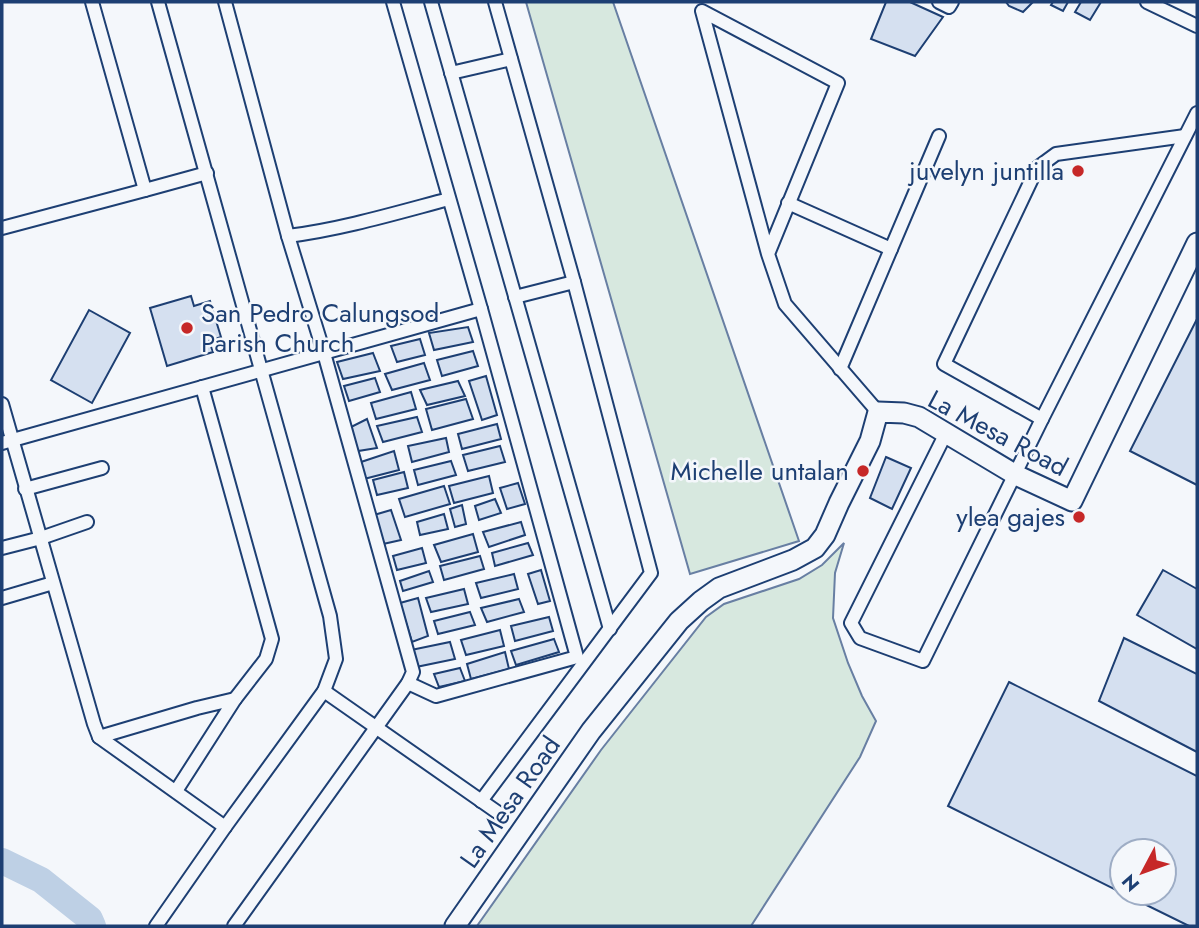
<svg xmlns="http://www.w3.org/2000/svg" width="1199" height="928" viewBox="0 0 1199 928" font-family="Jost,sans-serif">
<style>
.green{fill:#d7e8df;stroke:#687fa3;stroke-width:2}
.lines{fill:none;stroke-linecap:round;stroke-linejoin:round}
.river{stroke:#bed0e5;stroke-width:26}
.building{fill:#d5e0f0;stroke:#1d3f73;stroke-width:2}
.street-casing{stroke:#1d3f73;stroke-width:16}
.secondary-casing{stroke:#1d3f73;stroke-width:23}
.street{stroke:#f4f7fb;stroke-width:12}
.secondary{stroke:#f4f7fb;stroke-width:19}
.poi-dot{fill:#c62828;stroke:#f4f7fb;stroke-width:2.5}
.labels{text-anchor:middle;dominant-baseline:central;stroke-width:5;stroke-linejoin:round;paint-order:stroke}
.poi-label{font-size:26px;fill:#1d3f73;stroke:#f4f7fb;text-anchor:end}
.street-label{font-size:26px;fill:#1d3f73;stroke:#f4f7fb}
</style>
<rect width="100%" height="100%" fill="#f4f7fb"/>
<g class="green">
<polygon points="526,2 613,2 799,541 690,574"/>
<polygon points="844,543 835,573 833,618 848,663 862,696 876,721 860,757 751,926 477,926 601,750 706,617 724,604 799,579 822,565"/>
</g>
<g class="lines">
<polyline class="river" points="2,861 41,880 90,919 93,926"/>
</g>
<g class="building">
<polygon points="886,2 910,2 943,17 915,56 871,39"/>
<polygon points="1006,2 1033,2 1023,12 1009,6"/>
<polygon points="1053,2 1068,2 1063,11 1051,5"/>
<polygon points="1081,2 1101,2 1090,20 1075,12"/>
<polygon points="191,296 194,306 210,301 221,337 209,341 213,352 167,366 150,308"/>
<polygon points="89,310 130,333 92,403 51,380"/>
<polygon points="1197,319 1197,485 1130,451"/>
<polygon points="468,327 473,342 434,350 429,333"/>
<polygon points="420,339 425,355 397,362 391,346"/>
<polygon points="473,351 478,366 442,376 437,360"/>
<polygon points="373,353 380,371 343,379 337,362"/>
<polygon points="424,363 430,380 392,390 385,374"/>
<polygon points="486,376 497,415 482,420 469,381"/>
<polygon points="375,378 380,392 349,401 344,386"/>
<polygon points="458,381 465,396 427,405 420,390"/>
<polygon points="411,392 416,409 376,419 371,403"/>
<polygon points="466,399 473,419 432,430 426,409"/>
<polygon points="417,417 422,432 383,442 377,426"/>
<polygon points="367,419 377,448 358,451 351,427"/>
<polygon points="497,424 501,439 462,449 458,434"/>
<polygon points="446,438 449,452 412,462 408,446"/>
<polygon points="500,446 505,462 468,471 463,455"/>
<polygon points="394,451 399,470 364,479 361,462"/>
<polygon points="886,457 911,468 892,509 870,498"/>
<polygon points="451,461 456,475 418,485 414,470"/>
<polygon points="404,472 408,488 377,495 373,480"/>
<polygon points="489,476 493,493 454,503 449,486"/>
<polygon points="518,483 525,504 507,509 500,488"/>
<polygon points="444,486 450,504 405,517 399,499"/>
<polygon points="495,499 501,513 479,520 475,506"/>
<polygon points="462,505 466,524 455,527 450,509"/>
<polygon points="391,510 401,540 383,544 374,515"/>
<polygon points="444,514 448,529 420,535 417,522"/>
<polygon points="521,522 525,535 489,547 483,532"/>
<polygon points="473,534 478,552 441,562 434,545"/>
<polygon points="528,543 533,555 495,566 492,553"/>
<polygon points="422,548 426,563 397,570 393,556"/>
<polygon points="480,556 484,569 444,580 440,566"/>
<polygon points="541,570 550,601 538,604 528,574"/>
<polygon points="1163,570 1197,589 1197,649 1137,615"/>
<polygon points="429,571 433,582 403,591 400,581"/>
<polygon points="514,574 518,589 481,598 476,583"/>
<polygon points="464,589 468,604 431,612 426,598"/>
<polygon points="418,598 428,636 412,642 400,603"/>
<polygon points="519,599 524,612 487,622 481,608"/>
<polygon points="470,612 475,625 438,634 434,621"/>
<polygon points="549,617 553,631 515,641 511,626"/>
<polygon points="500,630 504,646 466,655 461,640"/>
<polygon points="1124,638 1197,674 1197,752 1099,701"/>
<polygon points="554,639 559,652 516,665 511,651"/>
<polygon points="450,642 455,659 416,667 411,650"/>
<polygon points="505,652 509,669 471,679 467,664"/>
<polygon points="460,668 465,681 439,687 434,674"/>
<polygon points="1009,682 1197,776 1197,926 1189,926 1122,893 1164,893 1164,851 1122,851 1122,893 948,806"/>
</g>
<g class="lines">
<g class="street-casing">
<g id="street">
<polyline points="92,2 145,190 207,173"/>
<polyline points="225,2 288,236 324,353 413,672 408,683 234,926"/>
<polyline points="393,2 481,309 577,657 436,696 408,683"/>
<polyline points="431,2 610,629"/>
<polyline points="939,2 949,7 952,2"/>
<polyline points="1147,2 1197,26"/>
<polyline points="451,73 511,59"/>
<polyline points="788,203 891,249"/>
<polyline points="2,228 145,190"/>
<path d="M288,236C343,229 396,213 449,199"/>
<polyline points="768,254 838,83 702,11 768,254 785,304 878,412"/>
<polyline points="515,297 574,282"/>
<polyline points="840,369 939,136"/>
<polyline points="202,387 272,639 266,659 235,699"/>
<polyline points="2,404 94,724 99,737 225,827"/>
<polyline points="1042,419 944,364 1037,168 1056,154 1185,136"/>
<polyline points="946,433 851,623 860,638 923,661 1042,419 1197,113"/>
<polyline points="2,443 481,309"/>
<polyline points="25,489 102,468"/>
<polyline points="2,548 41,538 87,522"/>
<polyline points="2,598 53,583"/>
<polyline points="324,691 500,814"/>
<polyline points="99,737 197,708 235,699 176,791"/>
<polyline points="481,801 651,573 574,282 495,2"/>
<polyline points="156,926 225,827 324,691 336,659 330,616 158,2"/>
</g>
</g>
<g class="secondary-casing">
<polyline id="secondary" points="455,926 591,731 679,621 701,601 719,588 793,560 815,548 825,535 839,503 870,441 878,412 904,413 919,417 1016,475 1072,501 1197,243"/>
</g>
<use href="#street" class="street"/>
<use href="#secondary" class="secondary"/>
</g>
<g class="poi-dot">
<circle cx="1078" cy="171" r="7"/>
<circle cx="187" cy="328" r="7"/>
<circle cx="863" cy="471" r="7"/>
<circle cx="1079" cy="517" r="7"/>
</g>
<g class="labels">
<g class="poi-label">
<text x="1064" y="171">juvelyn juntilla</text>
<text x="201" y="313" text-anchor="start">San Pedro Calungsod<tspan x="201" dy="30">Parish Church</tspan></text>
<text x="849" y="471">Michelle untalan</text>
<text x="1065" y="517">ylea gajes</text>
</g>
<g class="street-label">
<text transform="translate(998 433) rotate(28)">La Mesa Road</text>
<text transform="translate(510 802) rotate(-55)">La Mesa Road</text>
</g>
</g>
<rect width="1199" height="928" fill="none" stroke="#1d3f73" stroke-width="7"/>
<g transform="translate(1143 872) rotate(229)"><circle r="33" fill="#f4f7fb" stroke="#9eadc5" stroke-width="2"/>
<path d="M0-5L12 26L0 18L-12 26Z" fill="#c62828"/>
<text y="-10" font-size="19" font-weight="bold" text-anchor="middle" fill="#1d3f73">N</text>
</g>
</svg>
